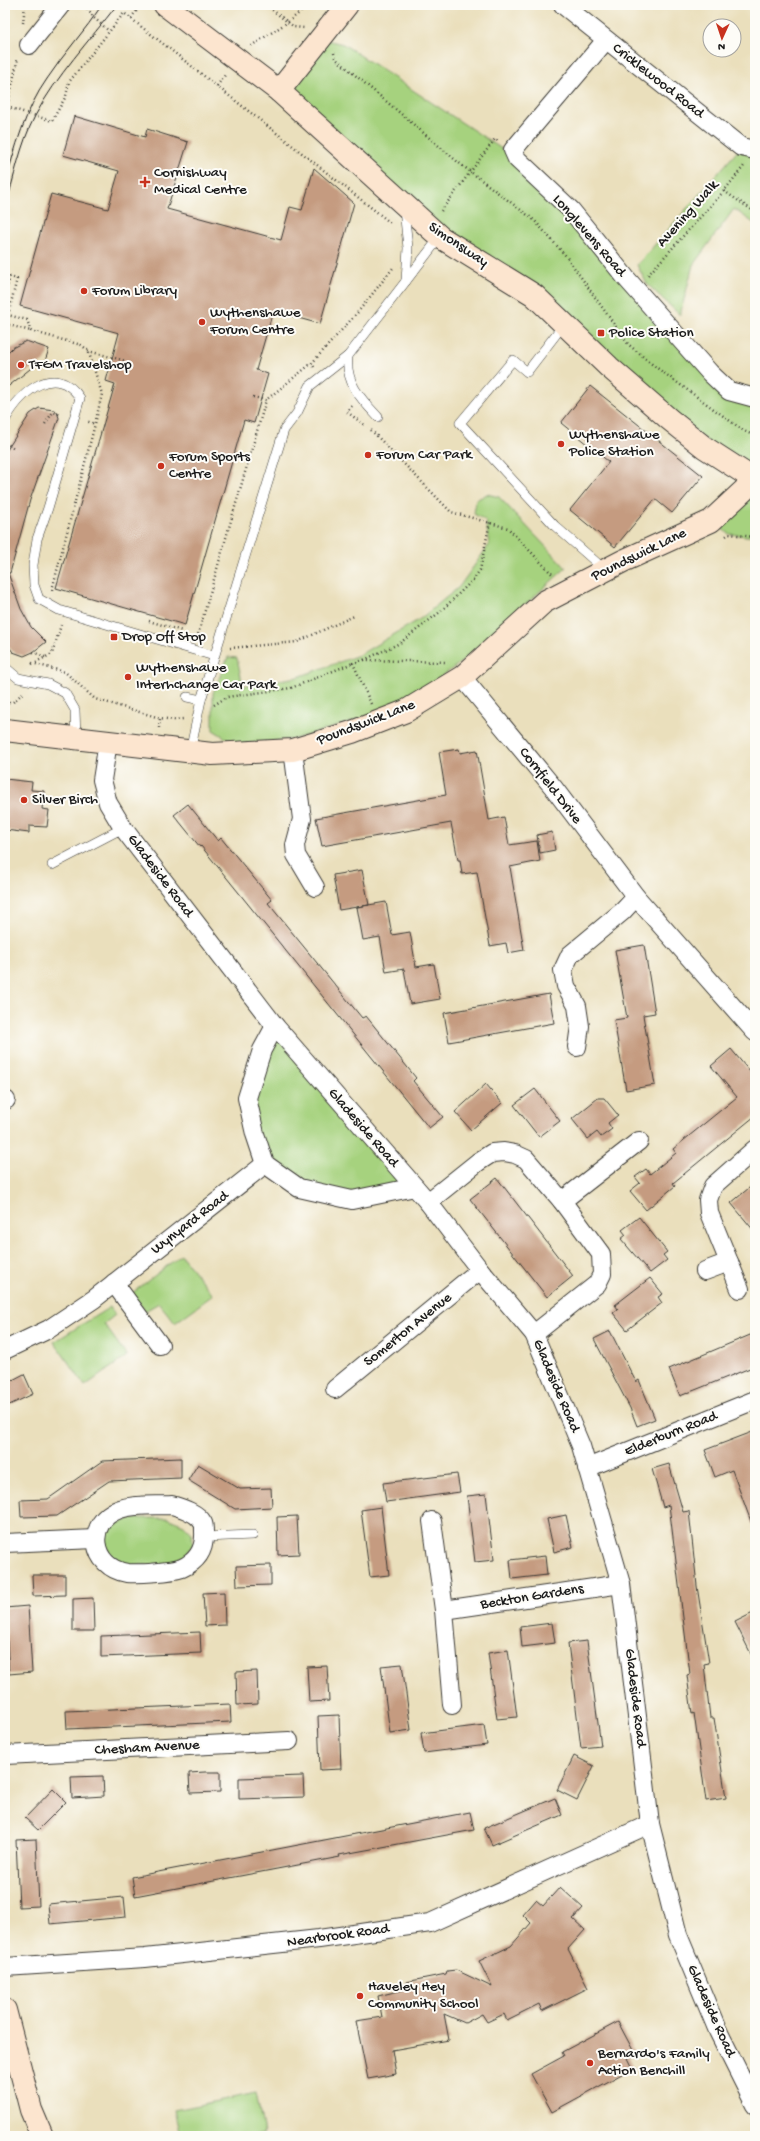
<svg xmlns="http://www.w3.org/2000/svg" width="760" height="2141" viewBox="0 0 760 2141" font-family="'Gochi Hand',sans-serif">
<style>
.green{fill:#a6d27e;stroke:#61774d}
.building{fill:#c59b80}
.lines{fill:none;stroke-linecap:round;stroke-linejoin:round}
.lane-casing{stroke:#3b3934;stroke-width:10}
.street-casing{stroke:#3b3934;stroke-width:20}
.secondary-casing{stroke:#3b3934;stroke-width:24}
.path{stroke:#3b3934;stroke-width:2.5;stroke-dasharray:1 3;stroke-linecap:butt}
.lane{stroke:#fff;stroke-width:9}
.street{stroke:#fff;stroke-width:18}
.secondary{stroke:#fce5cf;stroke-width:22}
.tram{stroke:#1c1c1c;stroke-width:1}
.poi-dot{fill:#c8321e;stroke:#fdfcf7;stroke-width:1.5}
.labels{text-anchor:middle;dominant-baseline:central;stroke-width:4;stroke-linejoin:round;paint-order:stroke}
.street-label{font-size:15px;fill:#1c1c1c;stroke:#fdfcf7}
.poi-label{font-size:15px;fill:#1c1c1c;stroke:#fdfcf7;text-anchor:start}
</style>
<rect width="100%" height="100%" fill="#fdfcf7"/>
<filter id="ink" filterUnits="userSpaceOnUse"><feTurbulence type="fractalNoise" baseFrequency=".025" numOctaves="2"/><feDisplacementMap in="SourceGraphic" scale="8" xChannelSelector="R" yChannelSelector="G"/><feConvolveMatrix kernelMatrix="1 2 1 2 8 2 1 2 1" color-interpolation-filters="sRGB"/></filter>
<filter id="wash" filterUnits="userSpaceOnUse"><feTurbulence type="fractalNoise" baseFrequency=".012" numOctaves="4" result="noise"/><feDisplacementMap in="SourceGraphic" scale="16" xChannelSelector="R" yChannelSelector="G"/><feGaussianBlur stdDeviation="0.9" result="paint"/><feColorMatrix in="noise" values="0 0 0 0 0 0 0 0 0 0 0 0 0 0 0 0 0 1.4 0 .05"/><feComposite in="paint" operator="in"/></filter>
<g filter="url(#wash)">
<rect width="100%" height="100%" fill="#eadfbc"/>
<g class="green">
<polygon points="322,39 343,44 517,159 710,373 755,398 755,537 729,534 711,521 754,481 534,295 440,237 279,91"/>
<polygon points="741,147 755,150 755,224 734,209 693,265 680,315 647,284 637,265"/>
<polygon points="487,494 499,497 566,568 460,663 420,692 368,717 294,739 237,745 213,730 213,693 228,657 237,658 243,686 298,677 359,655 420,619 459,587 489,545 486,521 474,514 476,500"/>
<polygon points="275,1026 415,1187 325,1195 265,1164 254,1134 254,1073"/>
<polygon points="181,1255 213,1295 175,1323 159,1303 145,1311 131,1294"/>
<polygon points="110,1307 115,1315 104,1324 127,1356 85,1386 54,1342"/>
<path d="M167,1518L184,1525L192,1533L193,1545L185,1556L173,1565H120L107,1555L102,1535C121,1514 141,1519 167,1518Z"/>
<polygon points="256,2093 264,2133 251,2136 180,2136 174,2110"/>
</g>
<g id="blocks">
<g class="building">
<polygon points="74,116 145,137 147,129 188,142 167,209 281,240 290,207 302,210 314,168 354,203 320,324 273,311 256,370 268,374 254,423 244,420 185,625 56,588 115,384 106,381 119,333 20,306 51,194 108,209 119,171 63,155"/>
<polygon points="26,341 49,349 45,361 30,369 5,389 5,355 12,348"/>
<polygon points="590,386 703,476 672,513 655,499 615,547 570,510 609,462 561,423"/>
<polygon points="39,408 54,410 57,412 59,418 30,500 10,573 8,573 21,609 31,627 46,642 33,652 24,656 13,652 5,642 5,453 30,414"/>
<polygon points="459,749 460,753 477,750 489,820 504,817 509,845 537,841 540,861 510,867 524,950 508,953 506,943 490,946 477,872 462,874 460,860 458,860 451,823 322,846 316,818 446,795 439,752"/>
<polygon points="5,779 32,782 31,790 44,791 42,809 49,810 47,827 29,826 29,833 5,830"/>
<polygon points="188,804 218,841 221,838 272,900 268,903 362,1018 366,1016 416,1078 413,1081 443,1117 429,1128 201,846 200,847 174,815"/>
<polygon points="552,832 555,850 540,853 537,835"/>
<polygon points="362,870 369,905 339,910 333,875"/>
<polygon points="386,902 392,935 410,932 416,967 434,964 440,999 410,1004 404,969 386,972 380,937 363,940 357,907"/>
<polygon points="644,945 655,1013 643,1015 655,1085 626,1090 614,1020 627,1018 615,950"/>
<polygon points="549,994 554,1023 449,1042 444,1013"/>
<polygon points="731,1049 755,1078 755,1116 673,1183 675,1186 646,1210 630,1191 640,1183 635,1177 646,1169 650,1174 676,1153 673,1149 737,1097 711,1066"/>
<polygon points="486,1084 502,1103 471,1130 455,1112"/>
<polygon points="535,1089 560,1121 539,1137 514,1105"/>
<polygon points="598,1098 604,1098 618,1115 608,1123 612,1129 601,1137 597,1132 588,1139 572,1119"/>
<polygon points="497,1178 573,1276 547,1297 470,1199"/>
<polygon points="755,1183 755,1232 731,1203"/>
<polygon points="639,1217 667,1252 663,1255 667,1260 650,1273 621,1239 626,1235 622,1230"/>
<polygon points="650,1278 663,1294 658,1297 662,1303 627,1330 613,1313 618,1309 615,1305"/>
<polygon points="610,1331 636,1382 639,1380 655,1419 637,1426 630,1408 594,1339"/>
<polygon points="755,1333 755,1366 680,1396 669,1369"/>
<polygon points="24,1374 33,1394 5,1407 5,1384"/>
<polygon points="755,1431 755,1527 753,1527 732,1470 715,1477 705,1450"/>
<polygon points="181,1458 181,1478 109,1481 57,1516 21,1517 20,1500 48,1499 102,1461"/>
<polygon points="198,1464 240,1489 271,1488 272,1507 235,1509 188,1480"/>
<polygon points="669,1464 683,1512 689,1511 697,1586 709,1663 704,1664 710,1718 714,1718 726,1798 706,1801 694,1713 692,1714 687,1675 690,1674 669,1505 663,1507 652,1469"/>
<polygon points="457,1474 460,1492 386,1502 383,1483"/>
<polygon points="486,1494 494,1560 475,1562 467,1496"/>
<polygon points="381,1507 389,1575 370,1577 361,1510"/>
<polygon points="566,1515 573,1547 554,1552 547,1519"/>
<polygon points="297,1516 299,1554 278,1555 277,1517"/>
<polygon points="545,1556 547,1575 512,1579 510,1560"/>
<polygon points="271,1565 271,1585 237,1586 236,1566"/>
<polygon points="32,1575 65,1575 65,1595 33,1596"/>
<polygon points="224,1592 225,1625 205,1626 203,1593"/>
<polygon points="93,1598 94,1631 73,1631 73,1599"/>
<polygon points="28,1606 32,1672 9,1674 5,1608"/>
<polygon points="755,1612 755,1662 735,1622"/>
<polygon points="552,1623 555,1643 522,1647 520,1627"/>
<polygon points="200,1632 201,1653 101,1657 101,1636"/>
<polygon points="587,1641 601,1746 581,1748 568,1643"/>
<polygon points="508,1650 517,1717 497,1719 488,1653"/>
<polygon points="402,1664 411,1730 390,1733 381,1666"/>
<polygon points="327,1666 329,1701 309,1702 307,1667"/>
<polygon points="257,1671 258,1704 237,1705 236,1672"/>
<polygon points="230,1704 231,1722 67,1729 66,1711"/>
<polygon points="339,1715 341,1769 320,1770 318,1716"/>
<polygon points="484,1725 487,1745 424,1753 421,1733"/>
<polygon points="574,1756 594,1766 577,1800 557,1790"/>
<polygon points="205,1772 220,1772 220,1792 190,1793 189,1773"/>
<polygon points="103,1776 104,1796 72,1798 71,1777"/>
<polygon points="303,1776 304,1797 239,1799 239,1778"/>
<polygon points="53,1789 66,1802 38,1830 25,1818"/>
<polygon points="555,1798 562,1815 492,1845 484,1828"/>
<polygon points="470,1812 474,1830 339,1855 340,1857 135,1896 132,1877"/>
<polygon points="36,1839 39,1906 19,1907 16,1840"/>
<polygon points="560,1887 583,1908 573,1919 585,1930 568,1949 588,1988 542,2011 539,2004 507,2020 504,2014 487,2022 482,2014 465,2023 444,2014 449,2040 392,2050 396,2074 368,2079 356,2021 382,2017 378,1996 407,1989 406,1982 446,1974 447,1971 456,1970 492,1987 479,1961 511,1946 531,1923 523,1915 536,1900 543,1906"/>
<polygon points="124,1897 126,1917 50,1924 48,1904"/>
<polygon points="618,2022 635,2054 628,2058 633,2068 552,2112 531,2074 564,2056 562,2052"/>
</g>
</g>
</g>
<g filter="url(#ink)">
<use href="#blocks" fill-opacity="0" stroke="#3b3934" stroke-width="1"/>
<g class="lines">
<g class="lane-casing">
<g id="lane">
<polyline points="404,209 408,248 406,281"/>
<polyline points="564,324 527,372 513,360 460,423 555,526 605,570"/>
<path d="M378,417C361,399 345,383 348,356L440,237"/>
<path d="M5,420C21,392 55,361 80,398L48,508L37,539L33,565L34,585L39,599L59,610L214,656"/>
<polyline points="5,667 18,678 48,684 65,693 75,710 76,739"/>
<polyline points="187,697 201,700"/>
<polyline points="190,752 201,700 284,430 297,413 310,386 348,356"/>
<polyline points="52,865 123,828"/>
<polyline points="204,1537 253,1535"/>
</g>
</g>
<g class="street-casing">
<g id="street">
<polyline points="563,5 741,147 755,150"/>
<polyline points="606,40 513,150 517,159 571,210 626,278 710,373 729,391 755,398"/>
<polyline points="29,45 61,5"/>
<polyline points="462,677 553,787 636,897 623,911 570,955 563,970 566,986 577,1006 580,1026 577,1047"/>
<polyline points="108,742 102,780 108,803 123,828 275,1026 428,1202 480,1270 534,1334 581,1446 621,1584 650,1824 678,1935 718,2031 755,2105"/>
<polyline points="293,750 302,819 295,845 296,855 315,887"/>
<polyline points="636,897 755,1032"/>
<polyline points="275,1026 262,1050 247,1098 255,1134 265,1164 299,1188 352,1200 415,1187"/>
<polyline points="5,1100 6,1100"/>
<polyline points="562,1201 639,1141"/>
<polyline points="428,1202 478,1162 492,1153 504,1152 515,1154 526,1159 562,1201 601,1254 602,1274 597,1284 534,1334"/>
<polyline points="705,1271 729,1262"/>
<polyline points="114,1283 160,1345"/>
<polyline points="740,1289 709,1213 708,1200 713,1186 755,1149"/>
<polyline points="5,1350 49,1329 94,1299 265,1164"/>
<polyline points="335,1389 480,1270"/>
<polyline points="587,1468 755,1400"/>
<path d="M172,1505C182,1508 198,1513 203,1523C204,1525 204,1529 204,1532C205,1549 198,1561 182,1568C171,1572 139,1574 127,1573C91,1568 84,1521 120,1509C136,1504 155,1506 172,1505Z"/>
<polyline points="432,1521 444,1610 452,1705"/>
<polyline points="5,1543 95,1539"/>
<polyline points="444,1610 621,1584"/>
<polyline points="5,1755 289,1741"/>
<polyline points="5,1967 145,1958 319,1939 430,1923 650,1824"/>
</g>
</g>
<g class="secondary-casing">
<g id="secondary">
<polyline points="165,5 279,91 440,237 534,295 609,367 669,419 704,447 755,480"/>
<polyline points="279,91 347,5"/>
<polyline points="5,730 212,754 293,750 352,732 406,711 462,677 544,602 623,561 711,521 755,480"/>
<polyline points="5,2010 31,2110 42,2136"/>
</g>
</g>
<g class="path">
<polyline points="85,5 94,18 109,31"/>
<polyline points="266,5 294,27 304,28"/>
<polyline points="131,18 141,5"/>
<polyline points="23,23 25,5"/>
<polyline points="251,46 288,22 309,5"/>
<polyline points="334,53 335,58 459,163 534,220 566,256 628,344 653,365 744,431 755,436"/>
<polyline points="217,86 225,75"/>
<polyline points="7,107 52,121 66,96 69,82 124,13 392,224"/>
<polyline points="5,116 18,58"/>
<polyline points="724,191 755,212"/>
<polyline points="441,211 495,139 498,141"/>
<polyline points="648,275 724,191 744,166"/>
<polyline points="5,293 10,277 17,279 8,315 27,320 31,331 81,345 88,350 102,394 95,424 86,421"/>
<polyline points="5,324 31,331"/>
<polyline points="88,351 126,361"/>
<polyline points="314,367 312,363 358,312 393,268"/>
<polyline points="253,397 266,400 312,363"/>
<polyline points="352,406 347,412 366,426"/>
<polyline points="45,424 53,412 62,415"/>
<polyline points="371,430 451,512 508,528 553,575"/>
<polyline points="5,443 14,448"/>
<polyline points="726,536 729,534 755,537"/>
<polyline points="52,590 95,424"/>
<polyline points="149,621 182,631"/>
<polyline points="197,638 266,400"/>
<polyline points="230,648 297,642 354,616"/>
<polyline points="33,652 45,657"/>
<polyline points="364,660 400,643 440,612 473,580 480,570 490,522"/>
<polyline points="32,663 65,672 95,699 160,718"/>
<polyline points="32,664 52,654 61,625"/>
<polyline points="5,702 13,702 23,693"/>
<polyline points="371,704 353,663 364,660 447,662"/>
<polyline points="214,705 227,697 291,688 353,663"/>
<polyline points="159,728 160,718 174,720 183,719"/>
</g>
<use href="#lane" class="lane"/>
<use href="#street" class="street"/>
<use href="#secondary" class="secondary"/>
<g class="tram">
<path d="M5,184C15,148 25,110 47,79C64,53 85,31 102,5"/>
<path d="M5,209C14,178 20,145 35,116C57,75 89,41 117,5"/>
</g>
</g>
</g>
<g class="poi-dot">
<path d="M143 176h4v4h4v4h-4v4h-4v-4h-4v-4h4z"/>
<circle cx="84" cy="291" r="4"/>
<circle cx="202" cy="322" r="4"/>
<rect x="597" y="329" width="8" height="8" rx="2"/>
<circle cx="21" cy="365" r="4"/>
<circle cx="561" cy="444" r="4"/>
<circle cx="368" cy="455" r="4"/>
<circle cx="161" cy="466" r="4"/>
<rect x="110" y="633" width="8" height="8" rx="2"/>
<circle cx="128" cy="677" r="4"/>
<circle cx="24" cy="800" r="4"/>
<circle cx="360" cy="1996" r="4"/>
<circle cx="590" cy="2063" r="4"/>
</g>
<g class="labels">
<g class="street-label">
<text transform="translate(658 81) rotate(38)">Cricklewood Road</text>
<text transform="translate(688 214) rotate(-48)">Avening Walk</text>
<text transform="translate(589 236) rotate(49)">Longlevens Road</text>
<text transform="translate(458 245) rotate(34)">Simonsway</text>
<text transform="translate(639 555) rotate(-26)">Poundswick Lane</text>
<text transform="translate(366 723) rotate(-21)">Poundswick Lane</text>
<text transform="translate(550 786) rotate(52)">Cornfield Drive</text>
<text transform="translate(160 876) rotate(53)">Gladeside Road</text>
<text transform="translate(363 1128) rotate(49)">Gladeside Road</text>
<text transform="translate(190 1223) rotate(-38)">Wynyard Road</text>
<text transform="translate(408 1330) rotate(-39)">Somerton Avenue</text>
<text transform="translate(556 1386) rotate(67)">Gladeside Road</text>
<text transform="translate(671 1434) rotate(-22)">Elderburn Road</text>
<text transform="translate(532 1597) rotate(-9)">Beckton Gardens</text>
<text transform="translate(635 1698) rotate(83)">Gladeside Road</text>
<text transform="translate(147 1748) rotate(-3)">Chesham Avenue</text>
<text transform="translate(338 1936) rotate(-8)">Nearbrook Road</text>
<text transform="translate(711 2011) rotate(66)">Gladeside Road</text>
</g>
<g class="poi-label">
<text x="154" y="173">Cornishway<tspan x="154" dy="17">Medical Centre</tspan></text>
<text x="92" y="291">Forum Library</text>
<text x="210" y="313">Wythenshawe<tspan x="210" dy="17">Forum Centre</tspan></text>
<text x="609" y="333">Police Station</text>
<text x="29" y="365">TFGM Travelshop</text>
<text x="569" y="435">Wythenshawe<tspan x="569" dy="17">Police Station</tspan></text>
<text x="376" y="455">Forum Car Park</text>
<text x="169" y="457">Forum Sports<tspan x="169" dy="17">Centre</tspan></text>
<text x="122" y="637">Drop Off Stop</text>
<text x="136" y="668">Wythenshawe<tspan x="136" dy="17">Interhchange Car Park</tspan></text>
<text x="32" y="800">Silver Birch</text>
<text x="368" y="1987">Haveley Hey<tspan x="368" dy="17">Community School</tspan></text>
<text x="598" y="2054">Bernardo's Family<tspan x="598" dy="17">Action Benchill</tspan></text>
</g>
</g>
<rect width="760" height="2141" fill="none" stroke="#fdfcf7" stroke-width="20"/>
<g transform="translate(722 38) rotate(183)"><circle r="19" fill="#fdfcf7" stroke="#a3a29f"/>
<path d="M0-3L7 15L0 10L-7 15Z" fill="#c8321e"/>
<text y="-6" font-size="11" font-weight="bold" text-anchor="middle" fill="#1c1c1c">N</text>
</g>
</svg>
